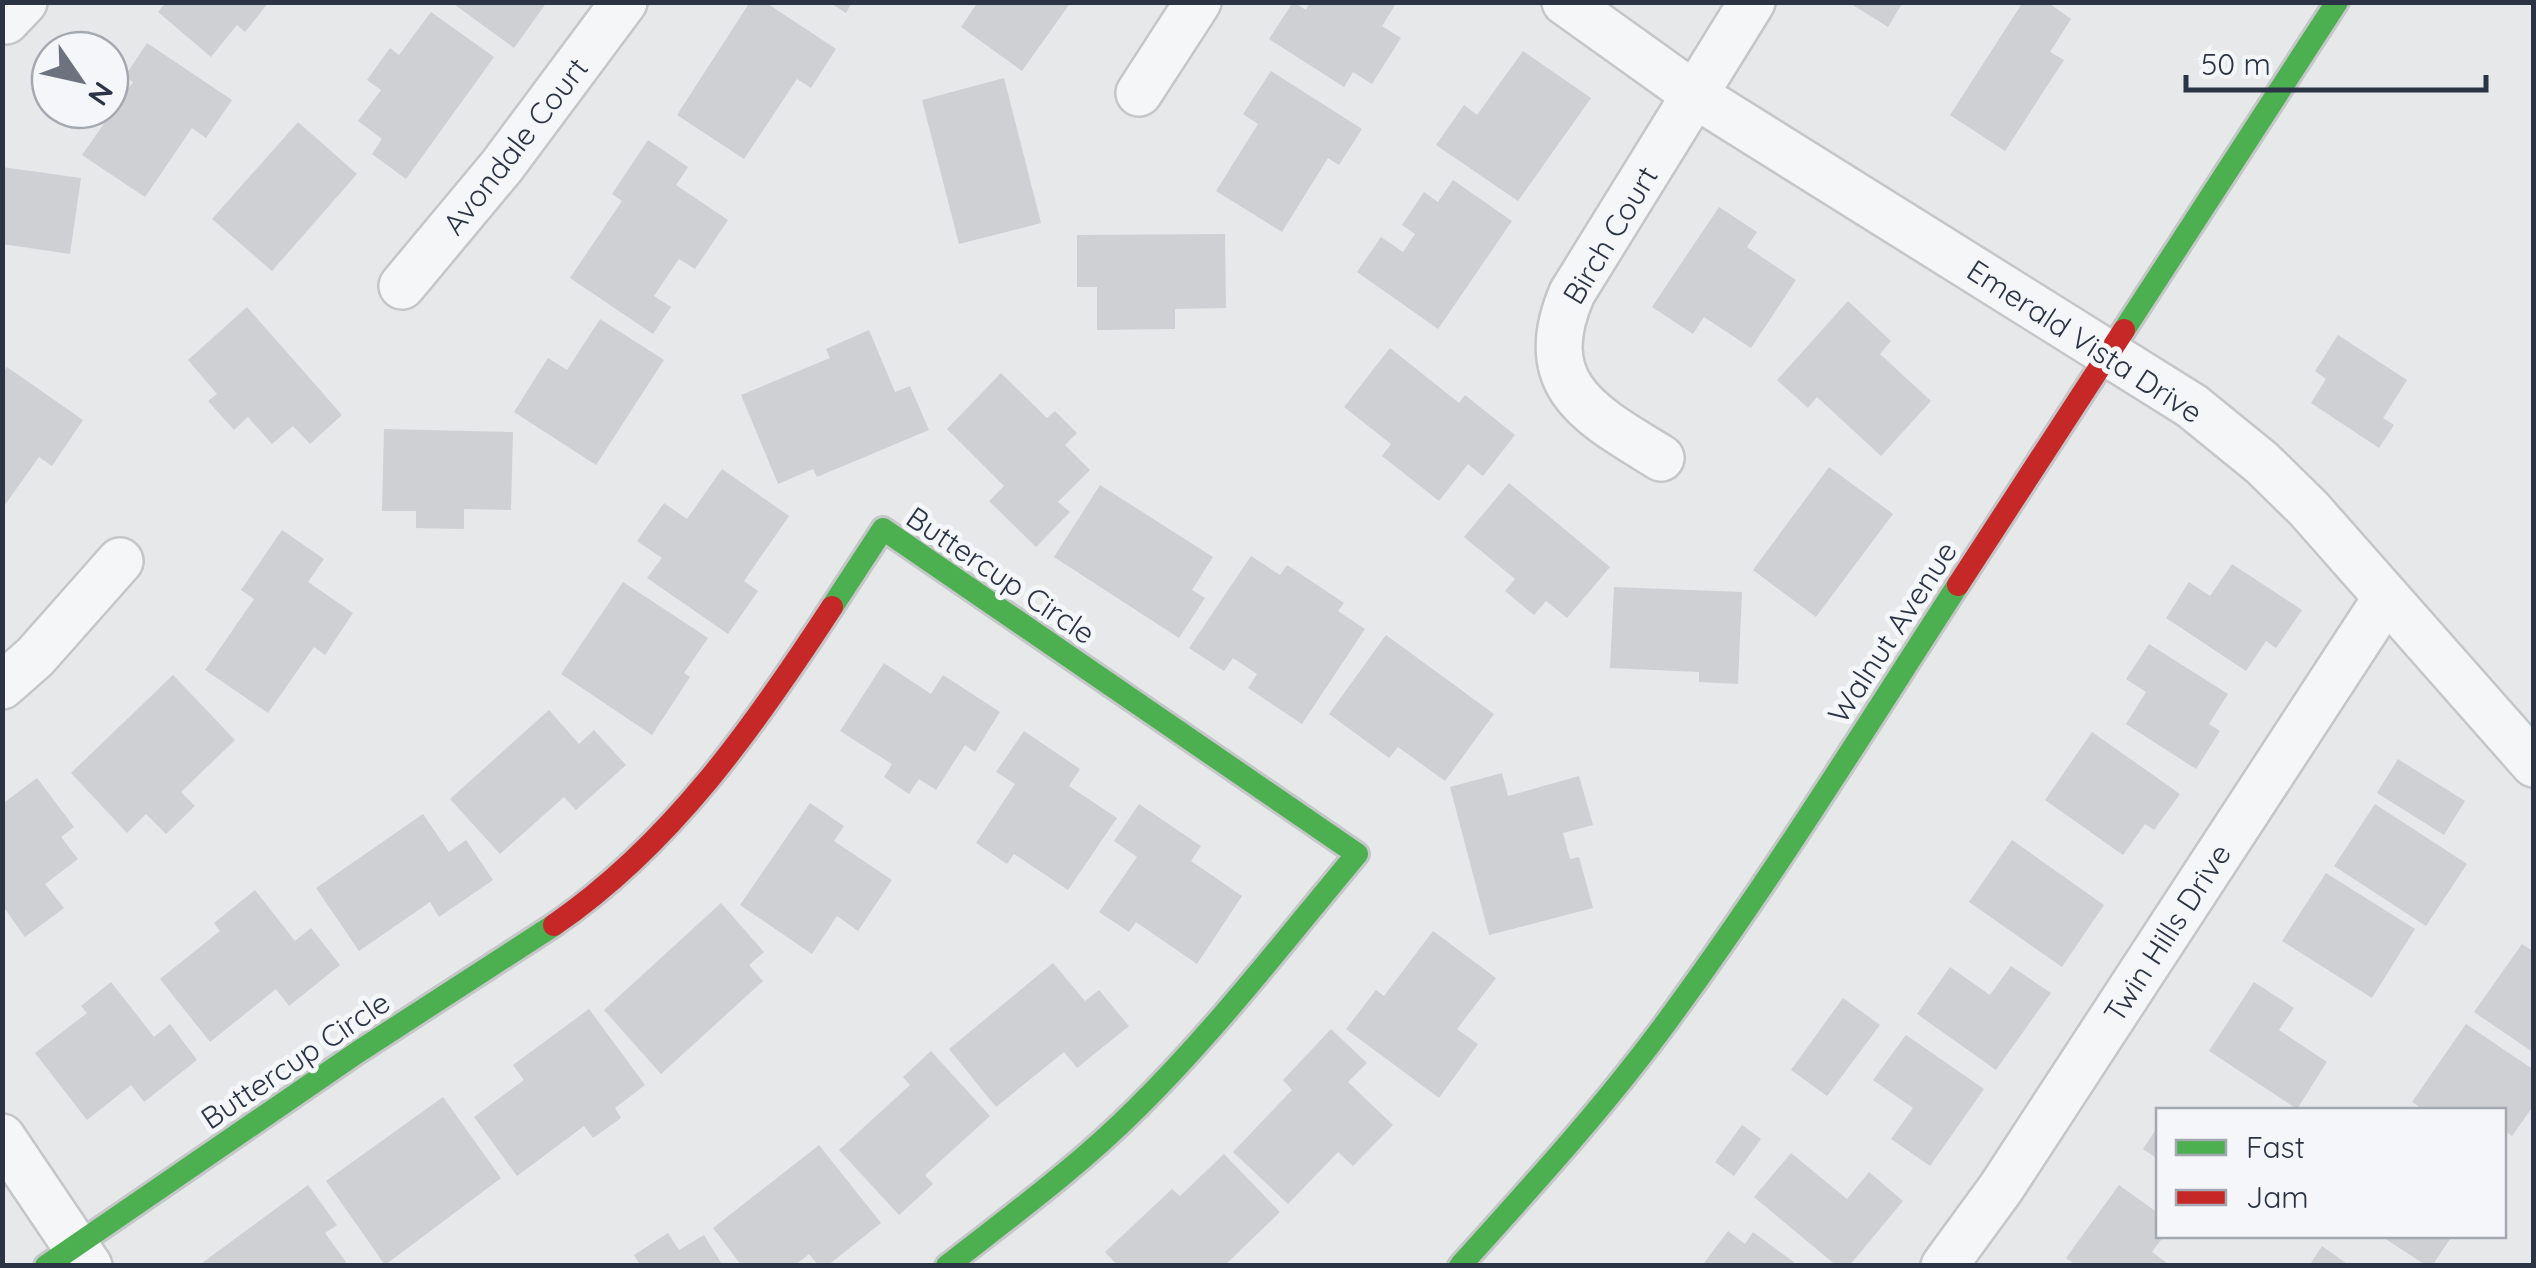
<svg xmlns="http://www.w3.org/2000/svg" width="2536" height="1268" viewBox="0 0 2536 1268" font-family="Quicksand,sans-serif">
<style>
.building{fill:#ced0d3}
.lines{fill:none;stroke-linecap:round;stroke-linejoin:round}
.street-casing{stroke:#c4c6c8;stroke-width:50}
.fast-casing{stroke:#c4c6c8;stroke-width:28}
.jam-casing{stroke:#c4c6c8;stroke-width:28}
.street{stroke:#f5f6f7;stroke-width:45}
.fast{stroke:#4caf50;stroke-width:22}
.jam{stroke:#c62828;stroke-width:22}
.labels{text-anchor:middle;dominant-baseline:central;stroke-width:10;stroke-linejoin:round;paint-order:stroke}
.street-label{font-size:30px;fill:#2b3445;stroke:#f4f6f9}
</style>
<rect width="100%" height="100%" fill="#e6e8ea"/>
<g class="building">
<polygon points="166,2 269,2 245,32 237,25 211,57 158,12"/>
<polygon points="451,2 547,2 514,48"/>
<polygon points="750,2 765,2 836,49 811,88 797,79 744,159 677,115"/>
<polygon points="829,2 852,2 846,13"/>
<polygon points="978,2 1071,2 1022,71 961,27"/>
<polygon points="1293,2 1306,10 1310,2 1397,2 1382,26 1401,38 1372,84 1353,72 1344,87 1269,39"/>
<polygon points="1848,2 1903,2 1888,27"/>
<polygon points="2023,2 2047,2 2071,19 2050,52 2064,60 2005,151 1950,115"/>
<polygon points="431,12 494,57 406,179 372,154 382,139 358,121 381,90 367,80 390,48 399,55"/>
<polygon points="147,43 232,100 206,138 192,128 145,197 82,155 133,82 125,76"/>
<polygon points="1523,51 1591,98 1518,201 1436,145 1464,105 1477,115"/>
<polygon points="1271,71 1362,129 1339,165 1328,158 1282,232 1216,191 1258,124 1243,114"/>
<polygon points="1004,78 1041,223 959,244 922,100"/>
<polygon points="298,122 357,174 272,271 212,219"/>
<polygon points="648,140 688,167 676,185 728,220 695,269 679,259 654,296 671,307 653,334 570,278 622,201 612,194"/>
<polygon points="2,167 81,178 70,254 2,244"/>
<polygon points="1453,180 1512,221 1438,329 1357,272 1381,237 1403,252 1415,234 1402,225 1424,192 1438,202"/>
<polygon points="1719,207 1757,232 1747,247 1796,280 1751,348 1704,317 1693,334 1652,307"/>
<polygon points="1225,234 1226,308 1175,309 1175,329 1097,330 1097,287 1077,287 1077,235"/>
<polygon points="1848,301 1891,341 1880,354 1931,401 1881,456 1817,397 1808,408 1777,380"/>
<polygon points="247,307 342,415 310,444 293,426 272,444 248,417 234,430 208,401 217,394 188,360"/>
<polygon points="600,319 664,360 596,465 514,412 548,358 567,370"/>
<polygon points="869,330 895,392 910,386 929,430 817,477 813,469 778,484 741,395 830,358 826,349"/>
<polygon points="2338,335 2407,380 2383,418 2394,425 2379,448 2311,403 2326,379 2315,371"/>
<polygon points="1390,348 1459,403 1465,395 1515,435 1483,476 1468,464 1439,501 1382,456 1391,444 1344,407"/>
<polygon points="7,367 83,420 52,466 39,457 2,509 2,374"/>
<polygon points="1001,373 1047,418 1055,411 1077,433 1065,445 1090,470 1058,502 1070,512 1036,547 989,501 1004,486 947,429"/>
<polygon points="384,429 513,432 511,510 464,509 464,529 416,528 416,511 382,511"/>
<polygon points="1829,467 1893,514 1816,617 1753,570"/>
<polygon points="722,469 789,516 744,581 758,591 728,634 647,578 662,558 637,541 664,503 687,519"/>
<polygon points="1509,483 1610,567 1567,618 1546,601 1534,615 1505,591 1515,579 1464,537"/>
<polygon points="1100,485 1213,557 1192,590 1205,598 1179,638 1054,557"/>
<polygon points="282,530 324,559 308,582 353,613 325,655 314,647 268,713 205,670 254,599 241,590"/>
<polygon points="1251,556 1280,575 1287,565 1344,603 1338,611 1365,629 1302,724 1248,688 1257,674 1233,658 1224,671 1189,648"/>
<polygon points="2232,564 2302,610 2276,648 2266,641 2246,671 2166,618 2189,582 2210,596"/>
<polygon points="623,582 708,638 684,673 690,677 652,735 561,674"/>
<polygon points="1614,587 1742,592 1738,684 1699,682 1699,672 1610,668"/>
<polygon points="1386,635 1494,714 1445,781 1398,747 1389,758 1329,714"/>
<polygon points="2149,644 2228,694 2209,724 2220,731 2196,769 2126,724 2146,692 2126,679"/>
<polygon points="884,663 931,694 943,675 1000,712 975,752 965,745 936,790 919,779 909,794 884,777 892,764 840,731"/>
<polygon points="173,675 235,740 181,792 195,806 166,834 146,814 127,833 71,773"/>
<polygon points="549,710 579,744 594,730 626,765 576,810 564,797 500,854 450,799"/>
<polygon points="1024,731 1080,769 1069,786 1117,818 1068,890 1014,854 1007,864 976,843 1015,784 996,772"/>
<polygon points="2092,732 2180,794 2154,830 2145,824 2123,855 2045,800"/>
<polygon points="2398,759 2465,801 2444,835 2377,793"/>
<polygon points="1502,773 1508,796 1579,776 1593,825 1563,833 1570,859 1579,857 1593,908 1489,935 1450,787"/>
<polygon points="37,778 74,827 61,837 78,859 45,884 64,908 25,937 5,909 2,911 2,804"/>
<polygon points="810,803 844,826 834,841 892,880 858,931 837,916 812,954 740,905"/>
<polygon points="1139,804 1201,846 1191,861 1242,896 1197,964 1136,922 1129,932 1099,912 1137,857 1114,841"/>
<polygon points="2375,804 2467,864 2426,926 2334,866"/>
<polygon points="423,814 449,852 466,840 493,880 439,917 430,902 359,951 316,888"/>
<polygon points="2012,840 2104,905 2062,967 1969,902"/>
<polygon points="2326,873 2415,929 2372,998 2282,941"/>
<polygon points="255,890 295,941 311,928 340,965 289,1006 276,989 210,1042 160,979 220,931 214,923"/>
<polygon points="721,903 764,952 749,965 763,981 661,1074 604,1010"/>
<polygon points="1433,931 1496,978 1457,1029 1478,1044 1439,1098 1346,1029 1376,990 1384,996"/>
<polygon points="2522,944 2534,952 2534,1053 2474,1012"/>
<polygon points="1053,963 1085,1001 1099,990 1129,1026 1077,1068 1064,1052 996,1107 949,1049"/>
<polygon points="2011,966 2051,993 1996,1070 1917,1014 1950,967 1990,995"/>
<polygon points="111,982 154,1037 170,1024 197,1060 144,1102 131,1085 87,1120 35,1053 87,1013 81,1006"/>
<polygon points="2254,982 2294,1008 2279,1030 2327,1062 2297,1109 2209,1051"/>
<polygon points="1843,998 1880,1025 1827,1096 1791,1070"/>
<polygon points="589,1009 645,1085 615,1108 621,1118 593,1138 584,1126 517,1176 474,1117 524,1080 513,1065"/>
<polygon points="2466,1024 2534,1070 2534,1105 2512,1136 2504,1130 2504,1110 2424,1110 2412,1102"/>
<polygon points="1331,1029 1367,1063 1348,1082 1393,1125 1353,1166 1338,1152 1288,1204 1233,1152 1292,1090 1283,1080"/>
<polygon points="1906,1035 1984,1089 1930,1166 1891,1139 1913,1108 1873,1080"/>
<polygon points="931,1051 990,1116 925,1175 933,1184 899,1215 839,1150 910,1085 903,1077"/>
<polygon points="443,1097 501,1178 385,1265 326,1181"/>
<polygon points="1742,1125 1761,1139 1734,1176 1715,1162"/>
<polygon points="2158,1126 2158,1159 2143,1149"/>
<polygon points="819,1145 881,1223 827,1266 819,1266 809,1254 794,1266 742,1266 713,1228"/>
<polygon points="1791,1153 1847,1199 1869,1172 1903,1201 1849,1266 1837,1266 1754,1197"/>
<polygon points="1224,1154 1280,1212 1224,1266 1118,1266 1105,1252 1172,1189 1180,1196"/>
<polygon points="308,1185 337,1225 325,1233 346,1262 341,1266 198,1266"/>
<polygon points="2119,1185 2158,1213 2158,1236 2164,1236 2152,1252 2171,1266 2077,1266 2066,1258"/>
<polygon points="1728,1231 1745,1244 1753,1232 1799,1266 1708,1266 1704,1263"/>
<polygon points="668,1233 679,1250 704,1235 723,1266 641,1266 634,1255"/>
<polygon points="2381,1236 2452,1236 2432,1266 2427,1266"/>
<polygon points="2322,1246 2350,1266 2309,1266"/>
</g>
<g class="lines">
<g class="street-casing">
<g id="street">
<polyline points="1565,2 1695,95 2192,406 2262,463 2308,508 2534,764"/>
<polyline points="6,21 24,2"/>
<polyline points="1139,93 1198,2"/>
<polyline points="402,286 502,166 624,2"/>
<path d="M1661,458C1591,415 1532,386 1572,293L1752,2"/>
<polyline points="2,686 35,657 120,561"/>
<polyline points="2,1137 89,1266"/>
<polyline points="1944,1266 2001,1188 2386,598"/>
</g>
</g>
<g class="fast-casing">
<g id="fast">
<polyline points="2124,330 2337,2"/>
<path d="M832,607L883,529L1357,854C1285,940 1216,1030 1136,1109C1078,1167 1011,1216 947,1266"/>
<polyline points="46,1266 358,1052 554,925"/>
<path d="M1460,1266C1533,1185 1607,1104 1671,1016C1773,877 1864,730 1958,585"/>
</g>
</g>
<g class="jam-casing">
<g id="jam">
<polyline points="1958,585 2124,330"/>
<path d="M554,925C672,844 755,725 832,607"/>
</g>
</g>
<use href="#street" class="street"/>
<use href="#fast" class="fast"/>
<use href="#jam" class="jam"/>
</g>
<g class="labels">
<g class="street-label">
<text transform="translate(515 146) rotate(-52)">Avondale Court</text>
<text transform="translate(1610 235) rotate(-59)">Birch Court</text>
<text transform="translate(2085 341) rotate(33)">Emerald Vista Drive</text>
<text transform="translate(1001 575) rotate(34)">Buttercup Circle</text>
<text transform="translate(1892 632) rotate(-57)">Walnut Avenue</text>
<text transform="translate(2167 933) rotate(-57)">Twin Hills Drive</text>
<text transform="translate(295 1060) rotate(-34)">Buttercup Circle</text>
</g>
</g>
<rect width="2536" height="1268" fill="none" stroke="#2b3445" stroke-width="10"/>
<rect x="2156" y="1108" width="350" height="130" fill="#f4f6f9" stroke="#a4a8b1" stroke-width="2.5"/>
<rect x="2176" y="1140" width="50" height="15" fill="#4caf50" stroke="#a4a8b1" stroke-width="2.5"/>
<text x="2246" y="1158" font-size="30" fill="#2b3445">Fast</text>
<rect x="2176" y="1190" width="50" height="15" fill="#c62828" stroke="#a4a8b1" stroke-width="2.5"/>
<text x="2246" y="1208" font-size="30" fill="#2b3445">Jam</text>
<g transform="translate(80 80) rotate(124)"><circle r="48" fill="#f4f6f9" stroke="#a4a8b1" stroke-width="2.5"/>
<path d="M0-8L18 38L0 25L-18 38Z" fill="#6c737f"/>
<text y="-15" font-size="28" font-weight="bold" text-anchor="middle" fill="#2b3445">N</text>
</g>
<path d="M2186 75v15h300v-15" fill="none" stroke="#2b3445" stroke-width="5"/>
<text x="2201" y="75" font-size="30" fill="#2b3445" stroke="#f4f6f9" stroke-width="8" paint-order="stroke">50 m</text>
</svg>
